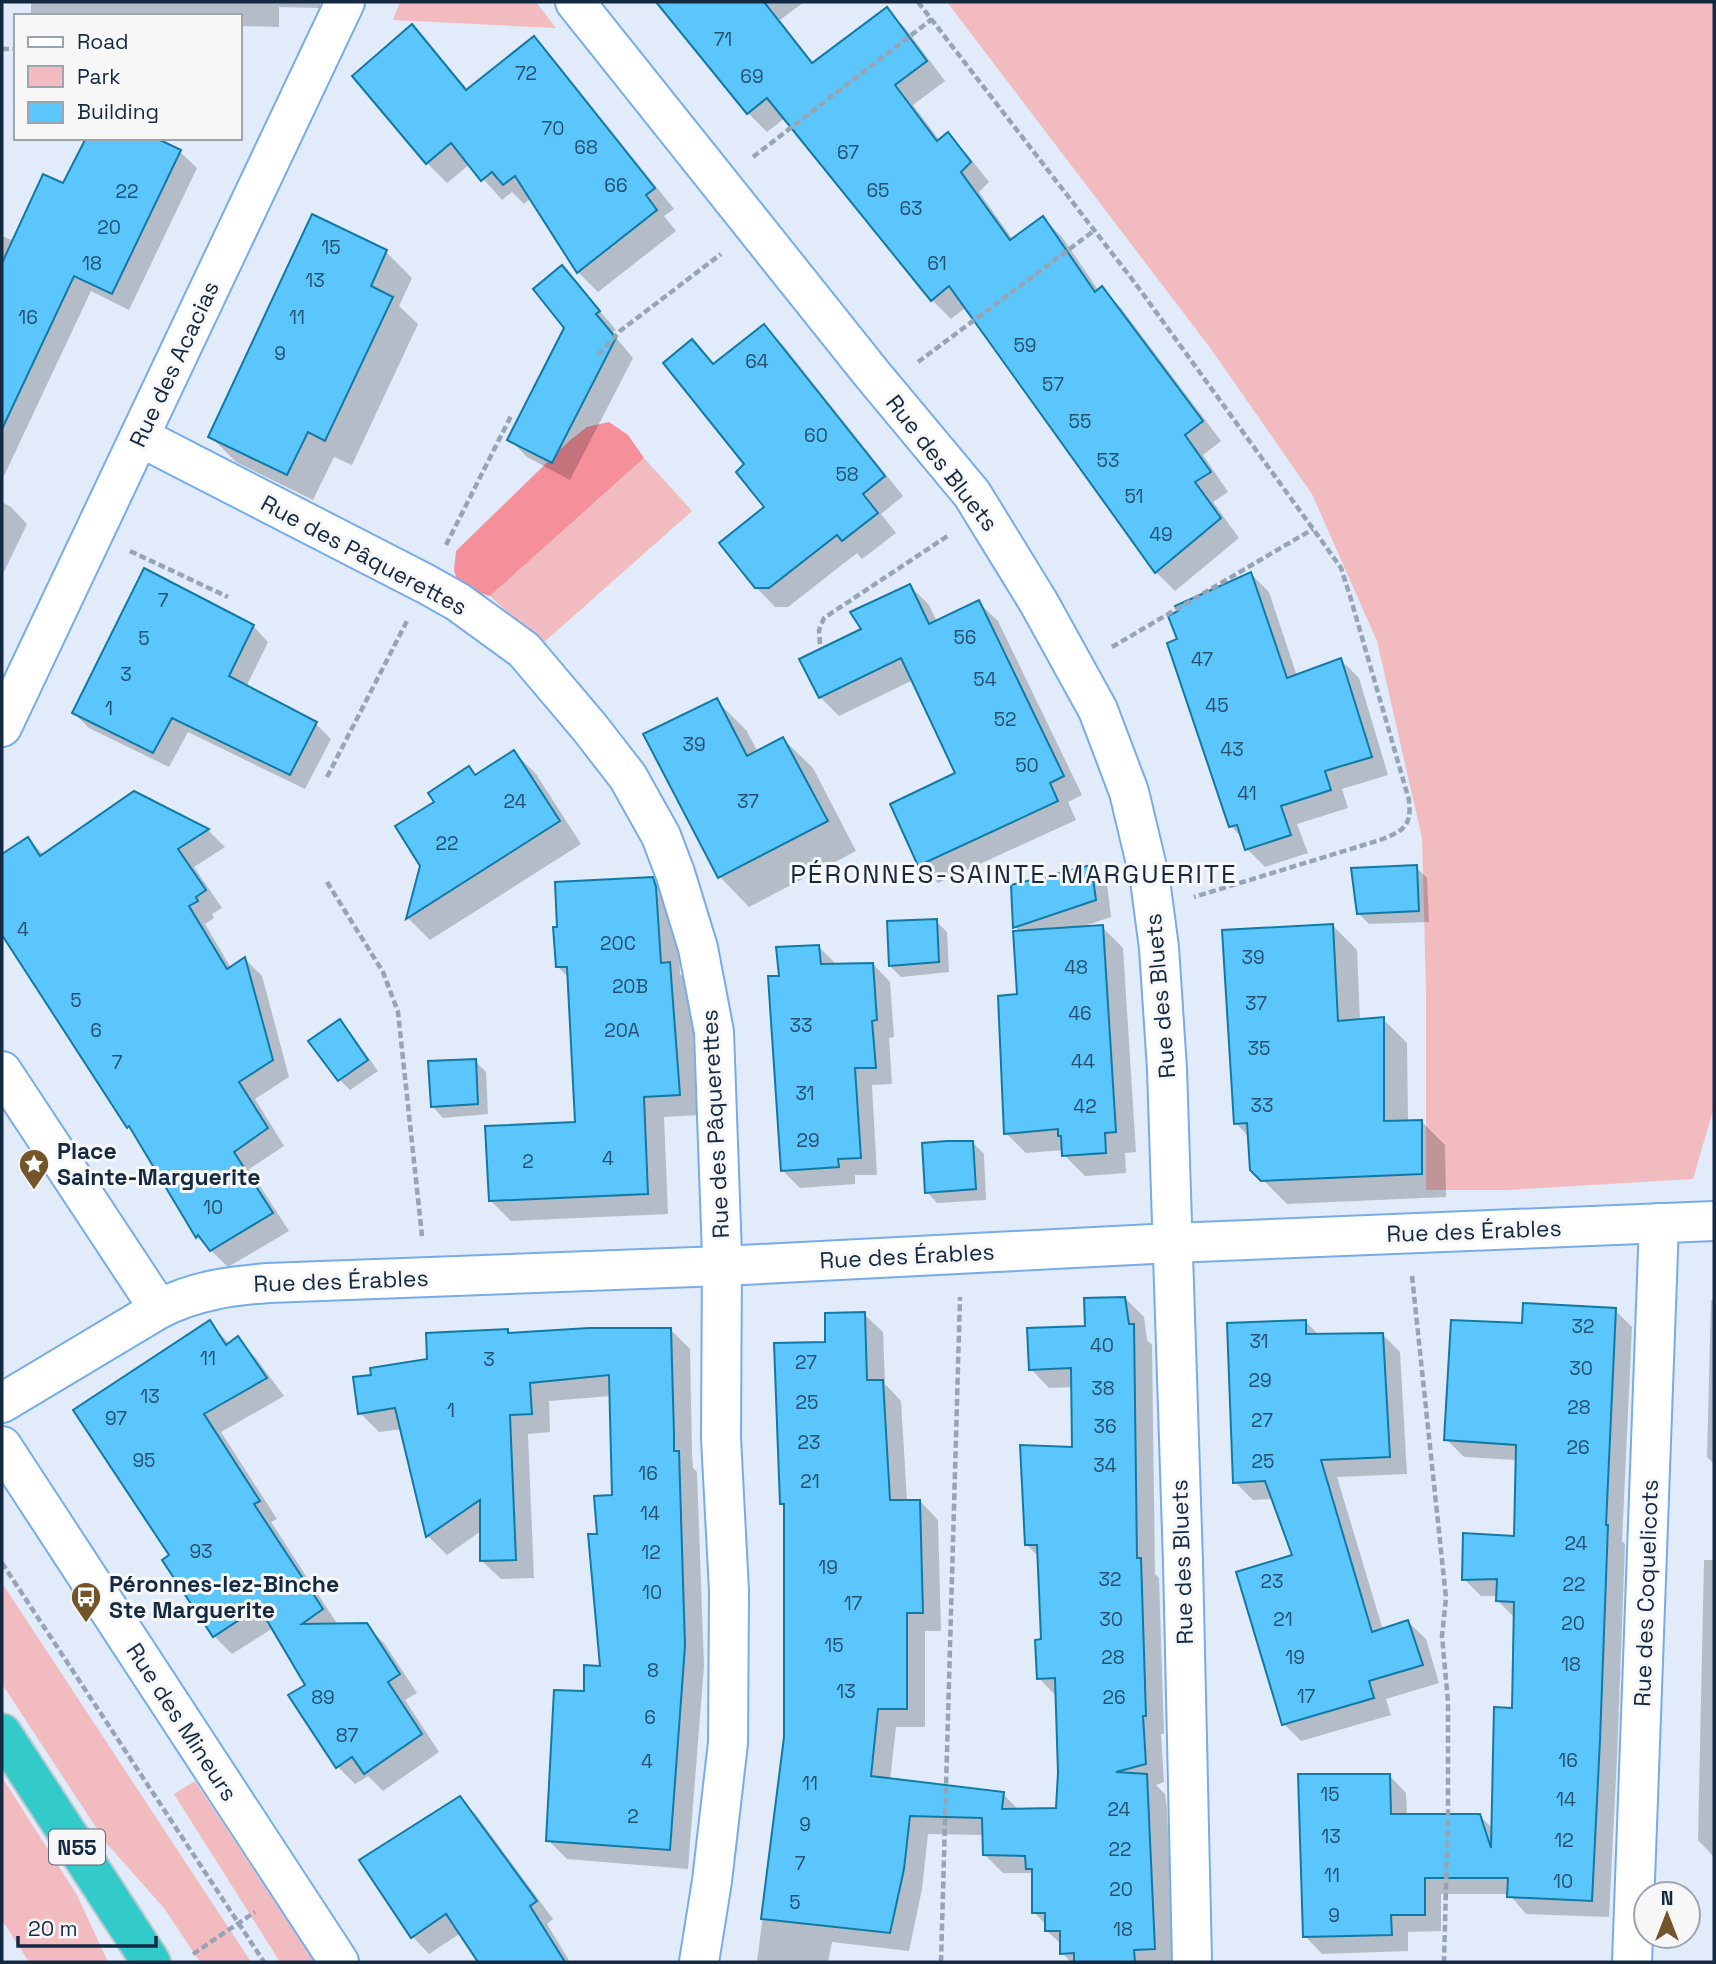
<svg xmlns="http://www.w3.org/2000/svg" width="1716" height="1964" viewBox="0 0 1716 1964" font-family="'Space Grotesk',sans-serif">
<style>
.green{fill:#f1bbbf}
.forest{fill:#f58f9a}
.shadow{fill:#0003}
.building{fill:#5bc6fc;stroke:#1279a4;stroke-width:2}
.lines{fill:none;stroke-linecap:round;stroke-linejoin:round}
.street-casing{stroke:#77aceb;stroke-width:42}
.highway-casing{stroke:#c2c7ce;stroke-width:42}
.path{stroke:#96a4b6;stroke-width:4.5;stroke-dasharray:7 3.5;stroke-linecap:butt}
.street{stroke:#fff;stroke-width:38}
.highway{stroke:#33cbc9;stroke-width:38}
.labels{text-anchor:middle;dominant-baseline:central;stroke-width:6;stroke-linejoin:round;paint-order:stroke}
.number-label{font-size:19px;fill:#265070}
.shield{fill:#f7f7f7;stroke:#586778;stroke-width:2}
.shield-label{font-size:21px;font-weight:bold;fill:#142942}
.street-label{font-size:23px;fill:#142942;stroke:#f7f7f7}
.poi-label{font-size:23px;font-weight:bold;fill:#142942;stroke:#f7f7f7;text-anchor:start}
.quarter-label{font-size:26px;letter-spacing:2px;fill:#142942;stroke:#f7f7f7}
</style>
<rect width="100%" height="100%" fill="#e1ebf9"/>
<g class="green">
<polygon points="400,2 536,2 556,28 393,20"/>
<polygon points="947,2 1714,2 1714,1107 1693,1179 1509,1190 1426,1190 1426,988 1422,838 1377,641 1312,494 1211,349"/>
<polygon points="644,458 692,511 542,644 490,596"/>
<polygon points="2,1583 251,1962 200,1962 164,1908 107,1844 2,1684"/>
<polygon points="2,1777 77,1895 108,1962 29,1962 2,1920"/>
<polygon points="195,1781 314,1962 280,1962 174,1794"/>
</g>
<polygon class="forest" points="609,422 628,435 644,458 490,596 476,592 457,580 454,570 456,551 569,441 587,427"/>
<g class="shadow">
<polygon points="2,2 320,2 320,8 279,7 279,27 240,26 240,16 31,16 31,3"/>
<polygon points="659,2 804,2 780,20 814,64 887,10 906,29 945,81 913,105 940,141 948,134 967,154 989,182 979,192 1013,240 1043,218 1062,237 1099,291 1102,289 1121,308 1221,441 1203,455 1228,492 1213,502 1239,538 1175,591 1156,572 966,307 951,319 932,300 785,118 767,132 748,113"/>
<polygon points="412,27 468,90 533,38 553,58 674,209 664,216 676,231 598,292 578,272 531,198 524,204 512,192 502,200 470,164 447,183 427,163"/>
<polygon points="87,138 157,138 156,140 180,152 197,168 129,310 91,291 2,480 2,236 14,241 64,185"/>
<polygon points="386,252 412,278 399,306 418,324 352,465 334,457 313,500 236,462 210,436"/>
<polygon points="562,267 616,330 612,333 633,358 570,480 527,457 509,439 567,328"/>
<polygon points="764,326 783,345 903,496 881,514 896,533 862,559 857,553 788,607 775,607 756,587 767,508 692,342 715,365"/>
<polygon points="2,502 11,507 27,524 2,576"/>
<polygon points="1251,574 1269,592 1297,676 1341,660 1359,678 1388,775 1342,789 1348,808 1297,824 1308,853 1265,867 1247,849 1243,839 1231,826 1180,640"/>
<polygon points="910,586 929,605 937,622 979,603 998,621 1082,795 1068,802 1076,820 938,883 920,865 957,774 913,680 839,716 820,697 863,629"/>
<polygon points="253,626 268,642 246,687 316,724 331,739 305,789 188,732 169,767 89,728 74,713"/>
<polygon points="716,700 746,730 758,752 783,739 813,768 856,851 749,907 720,877 646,735"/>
<polygon points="514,752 536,774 581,844 430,940 408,918 437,803 469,768 477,776"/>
<polygon points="134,793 208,830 225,847 194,867 222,908 212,914 214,918 205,924 231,968 245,959 262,976 289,1077 255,1099 284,1146 249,1169 289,1231 228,1267 197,1237 137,1136 128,1127 2,934 2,857 28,839 44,855"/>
<polygon points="1090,867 1107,884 1111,917 1081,927 1102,927 1123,948 1136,1152 1125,1153 1126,1173 1085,1176 1064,1155 1064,1150 1026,1153 1006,1133 1019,996 1020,932 1015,927 1012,886"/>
<polygon points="1416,867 1427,878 1429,922 1369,924 1358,913"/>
<polygon points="653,879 674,900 677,909 680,974 691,985 695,1070 698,1073 700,1115 664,1117 668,1214 511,1221 490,1200 577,1123 569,978 557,966"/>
<polygon points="936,921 947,932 949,972 901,977 890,966"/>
<polygon points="1333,926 1357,950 1360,1021 1383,1019 1407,1043 1408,1122 1421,1121 1445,1145 1446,1197 1287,1204 1252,1169 1249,1137 1236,1123"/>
<polygon points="819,947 836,964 873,964 890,982 894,1037 889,1038 892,1084 872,1085 877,1175 855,1175 855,1184 800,1188 782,1170 781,977"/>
<polygon points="340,1021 350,1032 378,1071 350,1090 339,1079"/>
<polygon points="475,1061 486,1072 488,1114 443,1118 433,1107"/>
<polygon points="973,1143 984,1154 986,1200 937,1203 927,1192"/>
<polygon points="1125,1298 1144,1317 1147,1340 1152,1345 1155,1574 1159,1578 1164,1734 1161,1734 1164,1782 1156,1785 1165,1794 1167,1808 1173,1962 1071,1962 1062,1953 1062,1945 1047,1931 1047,1926 1034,1912 1032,1873 1003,1873 984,1854 984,1835 928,1834 922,1889 909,1951 832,1942 828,1962 757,1962 786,1737 786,1507 782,1503 827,1343 864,1314 883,1332 885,1384 901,1401 907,1501 920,1501 938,1520 941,1631 925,1631 925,1727 896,1727 890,1780 1003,1794 1020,1811 1058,1810 1060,1773 1057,1697 1039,1678 1043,1641 1039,1557 1026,1544 1074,1449 1073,1387 1049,1388 1031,1369"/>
<polygon points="1711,1300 1714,1300 1714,1464 1707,1457"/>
<polygon points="1615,1310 1632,1327 1622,1541 1625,1544 1617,1758 1609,1917 1526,1914 1509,1894 1441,1894 1441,1931 1408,1932 1408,1951 1322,1954 1305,1936 1389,1775 1406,1793 1407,1815 1479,1815 1493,1829 1513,1710 1515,1618 1498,1601 1498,1596 1481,1596 1464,1579 1516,1537 1517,1460 1464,1457 1446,1439 1524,1325"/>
<polygon points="1305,1321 1319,1335 1382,1334 1400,1352 1407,1474 1337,1477 1383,1630 1408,1622 1426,1639 1439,1683 1386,1699 1391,1715 1301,1741 1284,1724 1294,1556 1274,1499 1253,1500 1235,1482"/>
<polygon points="209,1323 230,1344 237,1339 255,1357 284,1396 221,1432 277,1519 271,1522 338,1625 366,1625 384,1643 417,1693 405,1700 439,1752 383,1791 368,1776 355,1784 337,1766 307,1685 273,1628 232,1654 214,1636 171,1556"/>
<polygon points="507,1330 511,1335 671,1330 690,1349 692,1454 693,1468 697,1472 704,1666 688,1869 567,1859 548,1840 586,1693 602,1668 599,1535 614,1497 611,1396 549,1401 550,1432 528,1434 534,1578 501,1579 481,1560 481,1531 447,1555 428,1536 402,1429 379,1432 360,1413 373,1376 429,1360"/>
<polygon points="1714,1473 1714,1857 1698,1840 1704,1560 1713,1560"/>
<polygon points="460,1799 477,1816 553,1919 547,1924 570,1962 480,1962 461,1933 429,1954 412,1936"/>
</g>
<g class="building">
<polygon points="656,2 764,2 812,63 887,7 927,61 895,85 937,141 948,132 971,162 961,172 1010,240 1043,216 1095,292 1102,286 1203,421 1185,435 1211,472 1195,482 1221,518 1155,573 949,286 931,301 767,98 747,114"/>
<polygon points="412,24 466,90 534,36 655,188 646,195 657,210 577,273 515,176 503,185 492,172 481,181 451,143 426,164 352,76"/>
<polygon points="86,138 156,138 181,150 112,294 74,276 2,429 2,263 43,174 63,183"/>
<polygon points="312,214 387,250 371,286 393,297 325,441 308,432 287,475 208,437"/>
<polygon points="562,265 600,311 596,314 616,338 552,463 507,440 564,328 533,289"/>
<polygon points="764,324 885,476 863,494 878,513 842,541 837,535 769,588 755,588 719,543 764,507 736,472 744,464 663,363 692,339 713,364"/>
<polygon points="144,568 254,625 229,676 317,722 290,775 172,718 153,753 72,713"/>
<polygon points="1251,572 1287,678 1341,658 1372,757 1325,771 1331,790 1281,806 1291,835 1245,850 1237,825 1229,827 1167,643 1177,639 1168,616 1178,611 1175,606"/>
<polygon points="910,584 929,624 979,600 1064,776 1050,783 1058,801 918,866 890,804 955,773 901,658 819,698 799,659 861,629 850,612"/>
<polygon points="717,698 747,756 783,737 828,821 718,878 643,734"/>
<polygon points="514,750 560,821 406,919 420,866 395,826 434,802 428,793 469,766 475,775"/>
<polygon points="134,791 209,829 178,849 206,890 196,897 198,901 189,906 227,969 245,957 273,1060 239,1082 268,1128 234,1152 273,1213 210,1251 198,1235 196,1238 129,1126 127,1128 2,935 2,854 28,837 40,856"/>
<polygon points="1091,865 1096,900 1013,928 1011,885"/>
<polygon points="1417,865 1419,911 1357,914 1351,868"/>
<polygon points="653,877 656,887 661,963 670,962 680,1095 644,1097 648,1194 489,1201 485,1126 575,1122 567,967 556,967 553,927 557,927 555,882"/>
<polygon points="937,919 939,962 889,966 887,921"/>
<polygon points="1333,924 1338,1021 1384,1017 1384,1121 1422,1120 1422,1174 1261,1181 1250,1170 1247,1123 1234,1124 1222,930"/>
<polygon points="1103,925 1116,1132 1105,1133 1106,1153 1062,1156 1061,1136 1058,1136 1058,1129 1004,1134 998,996 1017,994 1013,931"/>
<polygon points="819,945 821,964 873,963 877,1020 872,1021 876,1068 855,1068 861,1158 838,1159 839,1167 781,1171 768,976 779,976 776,947"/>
<polygon points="340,1019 368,1060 338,1081 308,1041"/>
<polygon points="476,1059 478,1104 431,1107 428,1061"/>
<polygon points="947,1141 973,1141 976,1189 925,1193 922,1143"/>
<polygon points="1125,1297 1129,1324 1134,1324 1137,1558 1141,1558 1146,1716 1143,1716 1146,1764 1116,1772 1147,1774 1155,1949 1134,1950 1135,1962 1074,1962 1074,1953 1060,1954 1060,1931 1045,1931 1045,1913 1032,1913 1032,1869 1026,1869 1025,1856 983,1855 982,1818 910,1816 904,1869 890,1933 761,1919 784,1737 784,1504 780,1504 774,1343 825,1342 825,1313 865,1312 867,1380 883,1380 890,1500 920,1500 923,1613 907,1613 907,1709 878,1709 871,1776 1004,1792 1002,1809 1056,1808 1058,1773 1055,1678 1037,1679 1035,1640 1041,1639 1037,1545 1025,1545 1020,1445 1072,1447 1071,1368 1029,1370 1027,1328 1085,1326 1084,1298"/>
<polygon points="1523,1303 1616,1308 1606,1525 1608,1525 1600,1740 1592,1901 1507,1897 1508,1878 1425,1878 1425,1915 1391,1915 1392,1935 1303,1937 1298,1774 1390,1774 1391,1814 1480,1814 1491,1848 1494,1707 1512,1708 1514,1602 1496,1601 1497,1579 1462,1580 1463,1533 1514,1536 1516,1445 1444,1440 1451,1320 1522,1323"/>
<polygon points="210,1320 226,1345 238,1336 267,1378 204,1414 260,1501 254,1504 323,1609 302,1624 367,1623 400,1674 388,1682 422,1734 364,1774 352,1757 336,1768 288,1695 305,1685 259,1607 213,1637 162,1560 169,1555 73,1410"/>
<polygon points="1306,1320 1306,1334 1383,1333 1390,1457 1321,1460 1372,1632 1408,1620 1423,1665 1369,1681 1374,1698 1282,1725 1236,1572 1292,1555 1265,1481 1233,1483 1227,1323"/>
<polygon points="589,1328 671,1328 674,1434 674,1451 679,1451 685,1646 670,1850 546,1841 554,1690 584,1691 584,1665 600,1666 588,1534 597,1534 594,1496 612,1495 609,1375 530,1383 532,1414 510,1415 516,1560 480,1561 480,1500 426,1537 395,1408 358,1414 353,1377 371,1375 370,1368 427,1359 426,1333 508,1329 508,1333"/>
<polygon points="460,1796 537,1901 530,1906 565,1962 478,1962 446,1914 411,1938 359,1860"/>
</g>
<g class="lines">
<g class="street-casing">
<g id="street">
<polyline points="575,2 872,374 972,494 1039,603 1098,710 1129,792 1150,880 1159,948 1167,1069 1183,1563 1192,1962"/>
<polyline points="140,437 426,584 458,602 524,650 590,728 628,777 661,836 675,873 698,948 714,1032 722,1256 721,1438 729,1591 728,1743 712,1881 699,1962"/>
<polyline points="2,727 345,2"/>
<polyline points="2,1071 159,1309 2,1403"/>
<path d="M159,1309C194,1291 229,1286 268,1283L722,1266L1172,1243L1714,1221"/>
<polyline points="2,1446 339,1962"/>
<polyline points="1632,1962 1659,1223"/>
</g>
</g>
<g class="highway-casing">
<polyline id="highway" points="2,1733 151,1962"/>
</g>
<g class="path">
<path d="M918,2L1135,283L1324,544L1341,568L1350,596L1409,800C1412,827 1403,831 1380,840L1194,897"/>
<polyline points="2,49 16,49"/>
<polyline points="753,157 932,19"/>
<polyline points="598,355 620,331 721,254"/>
<polyline points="918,362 1095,230"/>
<polyline points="446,545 512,414"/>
<polyline points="130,551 228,597"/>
<polyline points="820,644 819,630 824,618 949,535"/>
<polyline points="1112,647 1313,529"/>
<polyline points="327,777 407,621"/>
<polyline points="327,882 383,972 398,1012 422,1236"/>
<polyline points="1412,1276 1446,1598 1442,1636 1448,1702 1448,1815 1444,1962"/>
<polyline points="2,1563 264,1962"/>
<polyline points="193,1954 255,1912"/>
<polyline points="941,1962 960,1297"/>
</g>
<use href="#street" class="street"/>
<use href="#highway" class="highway"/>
</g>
<defs>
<g id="sight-pin" transform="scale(1.575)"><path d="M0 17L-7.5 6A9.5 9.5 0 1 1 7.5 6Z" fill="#74552a" stroke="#f7f7f7"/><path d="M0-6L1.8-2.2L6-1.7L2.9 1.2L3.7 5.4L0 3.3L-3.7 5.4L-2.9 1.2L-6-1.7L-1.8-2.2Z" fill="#fff"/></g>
<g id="bus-pin" transform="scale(1.575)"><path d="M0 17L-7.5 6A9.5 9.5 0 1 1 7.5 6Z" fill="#74552a" stroke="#f7f7f7"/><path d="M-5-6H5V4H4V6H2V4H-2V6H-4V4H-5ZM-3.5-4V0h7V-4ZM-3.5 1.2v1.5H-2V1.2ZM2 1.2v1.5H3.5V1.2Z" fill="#fff"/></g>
</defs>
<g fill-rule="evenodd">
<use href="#sight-pin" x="34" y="1164"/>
<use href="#bus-pin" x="86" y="1597"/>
</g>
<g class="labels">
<g class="number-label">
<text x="723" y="39">71</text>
<text x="526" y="73">72</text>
<text x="752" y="76">69</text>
<text x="553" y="128">70</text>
<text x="586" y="147">68</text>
<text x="848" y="152">67</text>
<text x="616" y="185">66</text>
<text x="878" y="190">65</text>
<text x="127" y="191">22</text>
<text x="911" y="208">63</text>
<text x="109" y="227">20</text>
<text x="331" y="247">15</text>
<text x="92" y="263">18</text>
<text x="937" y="263">61</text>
<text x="315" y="280">13</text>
<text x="28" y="317">16</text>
<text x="297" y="317">11</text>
<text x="1025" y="345">59</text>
<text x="280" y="353">9</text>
<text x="757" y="361">64</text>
<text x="1053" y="384">57</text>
<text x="1080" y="421">55</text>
<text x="816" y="435">60</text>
<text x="1108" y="460">53</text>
<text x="847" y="474">58</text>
<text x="1134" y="496">51</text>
<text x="1161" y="534">49</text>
<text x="163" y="600">7</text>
<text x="965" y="637">56</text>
<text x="144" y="638">5</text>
<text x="1202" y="659">47</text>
<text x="126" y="674">3</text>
<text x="985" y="679">54</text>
<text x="1217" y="705">45</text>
<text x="109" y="708">1</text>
<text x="1005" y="719">52</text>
<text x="694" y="744">39</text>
<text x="1232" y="749">43</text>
<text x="1027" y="765">50</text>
<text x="1247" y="793">41</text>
<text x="515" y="801">24</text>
<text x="748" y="801">37</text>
<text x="447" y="843">22</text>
<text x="23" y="929">4</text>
<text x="618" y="943">20C</text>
<text x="1253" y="957">39</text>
<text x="1076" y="967">48</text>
<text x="630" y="986">20B</text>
<text x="76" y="1000">5</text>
<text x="1256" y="1003">37</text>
<text x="1080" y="1013">46</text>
<text x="801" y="1025">33</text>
<text x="96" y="1030">6</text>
<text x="622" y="1030">20A</text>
<text x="1259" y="1048">35</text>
<text x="1083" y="1061">44</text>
<text x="117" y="1062">7</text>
<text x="805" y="1093">31</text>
<text x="1262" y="1105">33</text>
<text x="1085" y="1106">42</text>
<text x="808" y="1140">29</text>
<text x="608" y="1158">4</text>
<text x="528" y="1161">2</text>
<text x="213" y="1207">10</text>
<text x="1583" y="1326">32</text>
<text x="1259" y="1341">31</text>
<text x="1102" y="1345">40</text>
<text x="208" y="1358">11</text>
<text x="489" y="1359">3</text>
<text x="806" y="1362">27</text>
<text x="1581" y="1368">30</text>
<text x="1260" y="1380">29</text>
<text x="1103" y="1388">38</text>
<text x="150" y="1396">13</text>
<text x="807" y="1402">25</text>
<text x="1579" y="1407">28</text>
<text x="451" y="1410">1</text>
<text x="116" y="1418">97</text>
<text x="1262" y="1420">27</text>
<text x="1105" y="1426">36</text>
<text x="809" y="1442">23</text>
<text x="1578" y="1447">26</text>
<text x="144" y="1460">95</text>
<text x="1263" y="1461">25</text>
<text x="1105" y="1465">34</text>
<text x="648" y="1473">16</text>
<text x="810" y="1481">21</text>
<text x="650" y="1513">14</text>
<text x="1576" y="1543">24</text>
<text x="201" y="1551">93</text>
<text x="651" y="1552">12</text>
<text x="828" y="1567">19</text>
<text x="1110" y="1579">32</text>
<text x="1272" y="1581">23</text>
<text x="1574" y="1584">22</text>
<text x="652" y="1592">10</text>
<text x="853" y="1603">17</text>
<text x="1111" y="1619">30</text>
<text x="1283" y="1619">21</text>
<text x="1573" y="1623">20</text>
<text x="834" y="1645">15</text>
<text x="1113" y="1657">28</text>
<text x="1295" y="1657">19</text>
<text x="1571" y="1664">18</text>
<text x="653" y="1670">8</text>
<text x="846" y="1691">13</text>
<text x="1306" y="1696">17</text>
<text x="323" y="1697">89</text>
<text x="1114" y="1697">26</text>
<text x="650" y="1717">6</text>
<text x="347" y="1735">87</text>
<text x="1568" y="1760">16</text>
<text x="647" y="1761">4</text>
<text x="810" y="1783">11</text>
<text x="1330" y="1794">15</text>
<text x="1566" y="1799">14</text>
<text x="1119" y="1809">24</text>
<text x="633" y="1816">2</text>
<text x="805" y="1824">9</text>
<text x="1331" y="1836">13</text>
<text x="1564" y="1840">12</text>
<text x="1120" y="1849">22</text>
<text x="800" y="1863">7</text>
<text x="1332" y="1875">11</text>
<text x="1563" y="1881">10</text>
<text x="1121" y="1889">20</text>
<text x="795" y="1902">5</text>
<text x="1334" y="1915">9</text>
<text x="1123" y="1929">18</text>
</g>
<rect class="shield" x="49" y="1829.5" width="56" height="35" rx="5"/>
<g class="shield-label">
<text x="77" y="1847">N55</text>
</g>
<g class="street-label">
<text transform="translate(174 364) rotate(-65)">Rue des Acacias</text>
<text transform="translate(942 463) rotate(52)">Rue des Bluets</text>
<text transform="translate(364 555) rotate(28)">Rue des Pâquerettes</text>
<text transform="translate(1160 996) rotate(-95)">Rue des Bluets</text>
<text transform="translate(715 1124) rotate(-93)">Rue des Pâquerettes</text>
<text transform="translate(1474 1231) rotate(-2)">Rue des Érables</text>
<text transform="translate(907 1256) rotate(-3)">Rue des Érables</text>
<text transform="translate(341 1281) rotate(-2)">Rue des Érables</text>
<text transform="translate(1182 1562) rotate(-92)">Rue des Bluets</text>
<text transform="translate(1646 1593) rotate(-88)">Rue des Coquelicots</text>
<text transform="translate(182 1722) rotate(57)">Rue des Mineurs</text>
</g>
<g class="poi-label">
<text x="57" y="1151">Place<tspan x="57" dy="26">Sainte-Marguerite</tspan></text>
<text x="109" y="1584">Péronnes-lez-Binche<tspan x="109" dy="26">Ste Marguerite</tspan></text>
</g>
<g class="quarter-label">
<text x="1014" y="874">PÉRONNES-SAINTE-MARGUERITE</text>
</g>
</g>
<rect width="1716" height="1964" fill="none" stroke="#142942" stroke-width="7"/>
<rect x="14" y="14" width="228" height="126" fill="#f7f7f7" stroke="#9ca5af" stroke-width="2"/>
<rect x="28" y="37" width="35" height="10" fill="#ffffff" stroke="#9ca5af" stroke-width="2"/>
<text x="77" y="49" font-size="21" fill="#142942">Road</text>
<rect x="28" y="66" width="35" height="21" fill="#f1bbbf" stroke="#9ca5af" stroke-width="2"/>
<text x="77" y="84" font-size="21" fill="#142942">Park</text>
<rect x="28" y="102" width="35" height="21" fill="#5bc6fc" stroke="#9ca5af" stroke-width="2"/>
<text x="77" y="119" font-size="21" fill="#142942">Building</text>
<g transform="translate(1667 1915)"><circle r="33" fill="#f7f7f7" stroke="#9ca5af" stroke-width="2"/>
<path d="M0-5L12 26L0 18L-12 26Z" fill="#74552a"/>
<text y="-10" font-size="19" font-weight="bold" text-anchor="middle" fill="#142942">N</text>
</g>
<path d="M18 1936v10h138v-10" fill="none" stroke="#142942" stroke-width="3.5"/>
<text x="28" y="1936" font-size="21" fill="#142942" stroke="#f7f7f7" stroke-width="5" paint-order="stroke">20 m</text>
</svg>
